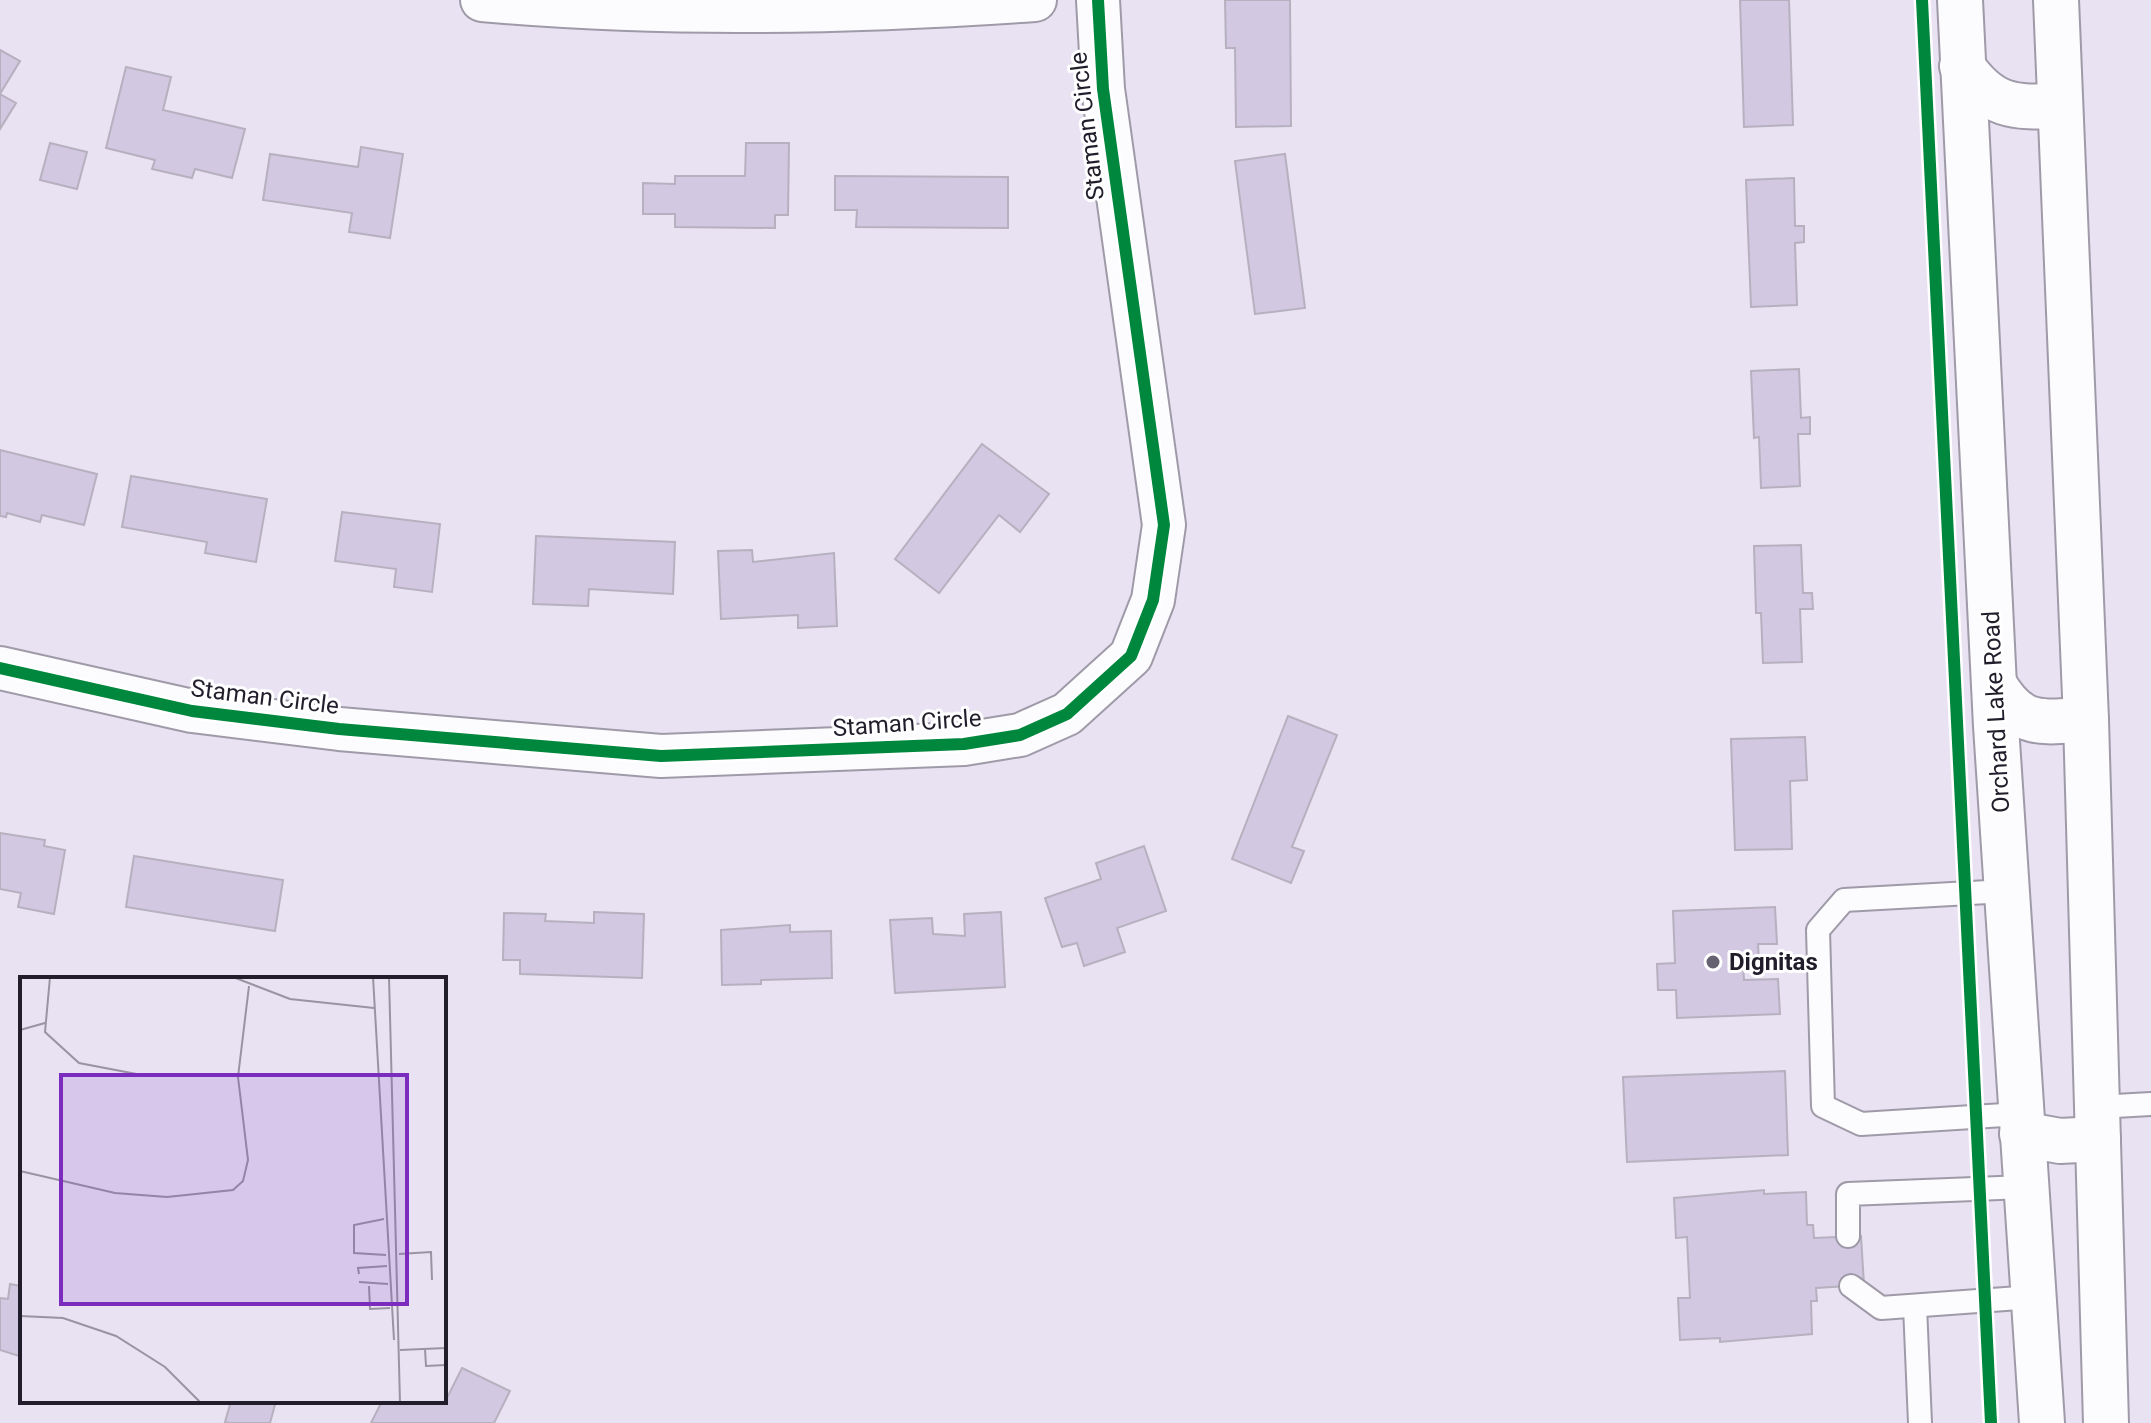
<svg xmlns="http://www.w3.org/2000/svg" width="2151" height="1423" viewBox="0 0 2151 1423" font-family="Roboto,sans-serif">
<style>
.building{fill:#d2c8e1;stroke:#b6b0bf;stroke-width:2}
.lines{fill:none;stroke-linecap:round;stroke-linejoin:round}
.lane-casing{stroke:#9f9aa8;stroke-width:26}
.street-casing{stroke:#9f9aa8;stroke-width:46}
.secondary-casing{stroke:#9f9aa8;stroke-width:48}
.lane{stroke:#fcfbfd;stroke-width:22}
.street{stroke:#fcfbfd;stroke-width:42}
.secondary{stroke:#fcfbfd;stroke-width:44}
.cycleway-casing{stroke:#fff;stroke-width:17}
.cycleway{stroke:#00873e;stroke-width:12}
.poi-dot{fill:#676271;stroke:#fff;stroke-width:3}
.labels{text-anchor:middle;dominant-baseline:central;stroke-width:6;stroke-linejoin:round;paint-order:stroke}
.street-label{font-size:24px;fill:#221d2b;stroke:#fff}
.poi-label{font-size:24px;font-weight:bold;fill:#221d2b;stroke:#fff;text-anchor:start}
.inset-road{fill:none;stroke:#9993a2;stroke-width:2}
.view{fill:#7b2cbf;fill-opacity:0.15;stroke:#7b2cbf;stroke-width:4}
.inset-edge{fill:none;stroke:#221d2b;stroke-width:4}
</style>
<rect width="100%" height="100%" fill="#e8e2f2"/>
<g class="building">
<polygon points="1225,0 1290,0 1291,126 1236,127 1235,48 1226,48"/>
<polygon points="1740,0 1789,0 1793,125 1744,127"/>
<polygon points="0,50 20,61 0,94 16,103 0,129"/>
<polygon points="126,67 171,77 163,110 245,129 232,178 195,169 192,178 152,169 155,160 106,148"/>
<polygon points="50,143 87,152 77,189 40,180"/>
<polygon points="746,143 789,143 788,215 775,215 775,228 675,227 675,214 643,214 643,183 675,184 675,176 745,176"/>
<polygon points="361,147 403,154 390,238 349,232 352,213 263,200 270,154 358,167"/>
<polygon points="1285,154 1305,308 1255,314 1235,161"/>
<polygon points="835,176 1008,177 1008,228 856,227 857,210 835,210"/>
<polygon points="1794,178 1795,226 1804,226 1804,242 1795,243 1797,305 1751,307 1746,180"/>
<polygon points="1799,369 1801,418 1810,417 1810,434 1798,434 1800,486 1761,488 1759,437 1754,438 1751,371"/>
<polygon points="982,444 1049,494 1020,532 999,515 939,593 895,559"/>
<polygon points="0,450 97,474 84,525 42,515 40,522 7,513 6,517 0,516"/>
<polygon points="131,476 267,499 256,562 205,553 207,542 122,527"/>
<polygon points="342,512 440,524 432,592 394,587 396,569 335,561"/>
<polygon points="536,536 675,542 673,594 589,589 588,606 533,604"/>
<polygon points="1801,545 1803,593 1812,593 1813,609 1800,609 1802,662 1763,663 1761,613 1756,613 1754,546"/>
<polygon points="752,550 753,562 834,553 837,626 798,628 798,615 721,619 718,551"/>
<polygon points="1288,716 1337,735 1292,847 1304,851 1291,883 1232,859"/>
<polygon points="1805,737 1807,780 1790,781 1792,849 1735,850 1731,739"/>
<polygon points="0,833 45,840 44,846 65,850 54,914 18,907 21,893 0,889"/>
<polygon points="1144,846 1166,911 1117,928 1125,952 1084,966 1077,943 1062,947 1045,898 1101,879 1096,863"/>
<polygon points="134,856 283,880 275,931 126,907"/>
<polygon points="1775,907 1777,944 1758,944 1759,962 1743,963 1744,980 1778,979 1780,1014 1677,1018 1676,990 1658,990 1657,964 1675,963 1673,911"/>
<polygon points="594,912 644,914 642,978 520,974 520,960 503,960 504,913 546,914 545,921 594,923"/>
<polygon points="1001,912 1005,987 895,993 890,920 932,918 933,934 965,936 964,914"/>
<polygon points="790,925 790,932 831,931 832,978 761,980 761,984 722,985 721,930"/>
<polygon points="1785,1071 1788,1155 1627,1162 1623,1077"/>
<polygon points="1764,1190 1764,1194 1806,1192 1807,1225 1813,1225 1814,1238 1861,1236 1864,1285 1816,1288 1817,1301 1811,1301 1812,1334 1720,1342 1720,1338 1680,1340 1678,1298 1690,1298 1687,1237 1676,1238 1674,1198"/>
<polygon points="10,1284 22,1286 22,1357 0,1350 0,1298 8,1299"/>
<polygon points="462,1368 510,1391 494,1423 371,1423 382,1401 444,1404"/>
<polygon points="231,1401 276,1401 270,1423 229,1423 225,1422"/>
</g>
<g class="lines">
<g class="lane-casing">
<g id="lane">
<polyline points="2006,891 1844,900 1818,930 1823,1106 1861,1124 2020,1114"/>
<polyline points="2097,1107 2151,1104"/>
<polyline points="1848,1236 1848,1194 2025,1187"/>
<polyline points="1851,1286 1881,1308 2033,1297"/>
<polyline points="1915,1306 1920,1423"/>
</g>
</g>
<g class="street-casing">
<g id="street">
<path d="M482,0C665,17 851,13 1035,0"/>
<polyline points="0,668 192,711 339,729 661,756 964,744 1020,735 1067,714 1131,656 1153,600 1164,525 1103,89 1098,0"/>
</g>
</g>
<g class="secondary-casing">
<g id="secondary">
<polyline points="1960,0 1996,726 2042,1423"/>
<polyline points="2056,0 2086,720 2106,1423"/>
<path d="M1962,66C1991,107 2012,108 2060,106"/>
<path d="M1994,684C2020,728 2039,722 2086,720"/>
<polyline points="2022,1134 2060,1141 2098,1139"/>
</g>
</g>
<use href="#lane" class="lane"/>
<use href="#street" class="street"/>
<use href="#secondary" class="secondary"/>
<g class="cycleway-casing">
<g id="cycleway">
<polyline points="1922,0 1991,1423"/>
<polyline points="0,668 192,711 339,729 661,756 964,744 1020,735 1067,714 1131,656 1153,600 1164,525 1103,89 1098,0"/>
</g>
</g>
<use href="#cycleway" class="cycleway"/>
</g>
<circle class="poi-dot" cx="1713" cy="962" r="8"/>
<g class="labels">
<g class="street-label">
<text transform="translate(1087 126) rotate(-97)">Staman Circle</text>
<text transform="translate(265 697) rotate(7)">Staman Circle</text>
<text transform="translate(1996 712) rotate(-93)">Orchard Lake Road</text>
<text transform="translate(907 723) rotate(-4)">Staman Circle</text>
</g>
<g class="poi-label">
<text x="1729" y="962">Dignitas</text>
</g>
</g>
<g transform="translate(20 977)">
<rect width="426" height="426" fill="#e8e2f2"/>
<path class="inset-road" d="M30,0L25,55L59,86L127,99L218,98M213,0L270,22L354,31M353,0L374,363M369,0L380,426M0,53L25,46M0,194L95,216L147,220L213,213L223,204L228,183L218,100L229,9M364,242L334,248V276L366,278M379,277L411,275L412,303M339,297L338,291L367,289M339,305L368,307M349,309L350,332L370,331M0,339L43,341L96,359L145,390L181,426M405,372L406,389L426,388M380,373L426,371"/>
<path class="view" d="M41,98H387V327H41Z"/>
<rect width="426" height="426" class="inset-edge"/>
</g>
</svg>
